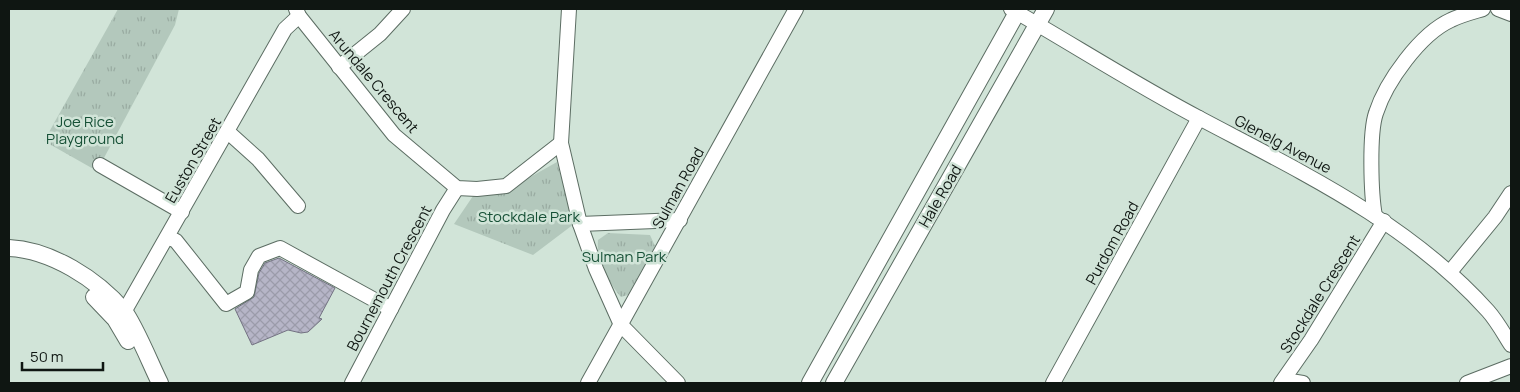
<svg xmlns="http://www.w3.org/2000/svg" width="1520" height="392" viewBox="0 0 1520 392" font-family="Manrope,sans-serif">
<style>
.grass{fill:url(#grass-tufts)}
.building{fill:url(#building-cross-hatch);stroke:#737282}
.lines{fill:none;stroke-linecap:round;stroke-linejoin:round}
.minor-casing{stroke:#5c6d63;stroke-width:16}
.major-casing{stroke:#5c6d63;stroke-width:18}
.minor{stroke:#fff;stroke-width:14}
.major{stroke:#fff;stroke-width:16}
.labels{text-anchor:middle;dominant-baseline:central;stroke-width:5;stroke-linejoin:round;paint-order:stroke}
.street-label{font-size:15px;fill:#0f1612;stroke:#d1e4d8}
.park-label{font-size:15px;fill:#165036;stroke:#d1e4d8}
</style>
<defs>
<pattern id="grass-tufts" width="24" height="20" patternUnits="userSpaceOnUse" patternTransform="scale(1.25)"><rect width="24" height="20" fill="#b3c8bc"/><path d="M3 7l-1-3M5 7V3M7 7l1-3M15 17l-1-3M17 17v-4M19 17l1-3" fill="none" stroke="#99aba1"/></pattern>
<pattern id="building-cross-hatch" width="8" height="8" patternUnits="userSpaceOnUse" patternTransform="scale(1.25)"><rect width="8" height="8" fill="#b6b5c7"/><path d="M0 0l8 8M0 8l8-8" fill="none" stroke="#9b9baa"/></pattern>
</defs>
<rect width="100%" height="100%" fill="#d1e4d8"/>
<g class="grass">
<polygon points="118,9 179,9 175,25 97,171 44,141"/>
<polygon points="557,162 574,224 533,255 454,224 473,196 509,189"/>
<path d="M608,233L650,235L655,246L628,295L621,297C609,284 596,258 598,240Z"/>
</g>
<polygon class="building" points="279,258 335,288 319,318 322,319 308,332 301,333 288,330 252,345 235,309 254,297 259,273 265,263"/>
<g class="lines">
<g class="minor-casing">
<g id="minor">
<polyline points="296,9 299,16 394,135 457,188 477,189 506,186 561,143"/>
<polyline points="569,9 561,143 580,224 596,269 621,325 678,383"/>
<path d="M1011,9C1074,45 1136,85 1201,119C1303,173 1409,223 1488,311C1497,321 1504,334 1511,345"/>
<polyline points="1498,9 1511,14"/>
<polyline points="339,67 380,34 403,9"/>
<polyline points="228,132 258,159 298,206"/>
<polyline points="100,165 182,212"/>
<path d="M1375,216C1371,195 1369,133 1376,113C1386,82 1420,34 1451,20C1461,15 1473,12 1483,9"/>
<polyline points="580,224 680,220"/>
<polyline points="168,237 176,241 226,304 247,292 251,270 259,256 280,248 391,309"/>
<polyline points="1450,272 1495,217 1511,193"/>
<polyline points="116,318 124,312 285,29 299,16"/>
<polyline points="1284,380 1303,383"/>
<polyline points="352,383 443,210 457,188"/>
<polyline points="588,383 796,9"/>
<polyline points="1053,383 1199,118"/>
<polyline points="1281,383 1311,340 1384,221"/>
<polyline points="1467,383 1511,366"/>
</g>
</g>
<g class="major-casing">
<g id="major">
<path d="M9,248C51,250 97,279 124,311C135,325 151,365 160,383"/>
<polyline points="94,297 115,319 128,341"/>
<polyline points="810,383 1019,9"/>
<polyline points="834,383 1046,9"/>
</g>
</g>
<use href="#minor" class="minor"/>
<use href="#major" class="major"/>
</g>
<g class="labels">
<g class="street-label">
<text transform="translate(374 81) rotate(50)">Arundale Crescent</text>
<text transform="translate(1283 144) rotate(28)">Glenelg Avenue</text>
<text transform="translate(193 160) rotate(-60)">Euston Street</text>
<text transform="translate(678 188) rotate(-61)">Sulman Road</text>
<text transform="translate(940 196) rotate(-60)">Hale Road</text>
<text transform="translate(1112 243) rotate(-61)">Purdom Road</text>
<text transform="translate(389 278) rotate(-62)">Bournemouth Crescent</text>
<text transform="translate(1320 294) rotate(-58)">Stockdale Crescent</text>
</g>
<g class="park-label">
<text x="85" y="121">Joe Rice<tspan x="85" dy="17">Playground</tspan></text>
<text x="529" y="216">Stockdale Park</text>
<text x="624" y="256">Sulman Park</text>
</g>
</g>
<rect width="1520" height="392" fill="none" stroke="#0f1612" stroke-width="20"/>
<path d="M22 362v8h81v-8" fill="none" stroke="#0f1612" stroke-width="2.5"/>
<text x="30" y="362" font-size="15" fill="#0f1612" stroke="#d1e4d8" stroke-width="4" paint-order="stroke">50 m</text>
</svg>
